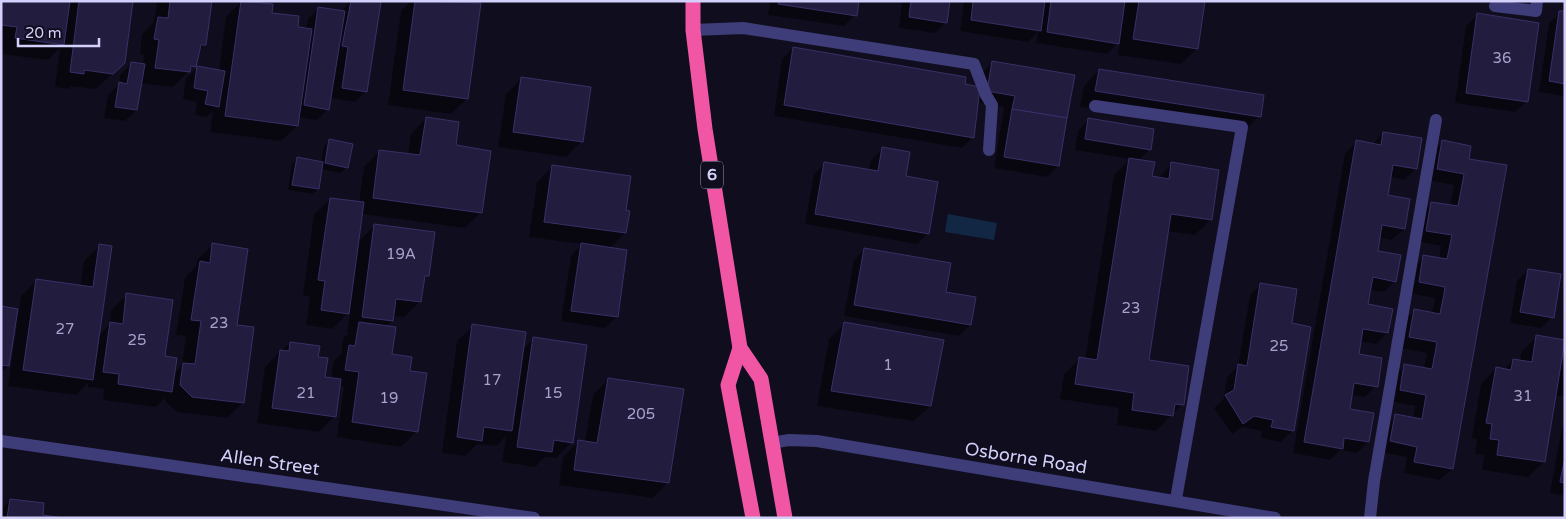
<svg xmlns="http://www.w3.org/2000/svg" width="1566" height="519" viewBox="0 0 1566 519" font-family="'Varela Round',sans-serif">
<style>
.water{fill:#122743}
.shadow{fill:#0007}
.building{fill:#221c3e;stroke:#393068}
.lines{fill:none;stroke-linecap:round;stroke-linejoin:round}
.lane{stroke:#3e3d79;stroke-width:12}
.street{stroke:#3e3d79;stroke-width:12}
.highway{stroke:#f056a4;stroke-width:15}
.labels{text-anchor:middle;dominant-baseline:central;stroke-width:4;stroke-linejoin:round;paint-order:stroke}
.number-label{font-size:15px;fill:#a7a3cc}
.shield{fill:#100e1e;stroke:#9896b9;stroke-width:1}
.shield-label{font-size:16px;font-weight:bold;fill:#d3d0fb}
.street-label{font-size:18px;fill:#d3d0fb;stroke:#100e1e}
</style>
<rect width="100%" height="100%" fill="#100e1e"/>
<polygon class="water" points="948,214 997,223 994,240 945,232"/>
<g class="shadow">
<polygon points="1,1 132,1 124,63 96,89 71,86 68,89 55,87 60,48 48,60 1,54"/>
<polygon points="157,1 211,1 205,45 198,52 194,66 173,87 140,83 136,110 125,121 104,118 108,95 119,84 120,75 131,64 143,65 144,55 140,54 142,34 154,22"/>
<polygon points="242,1 296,28 306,30 308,19 319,8 341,12 350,1 380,3 366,91 355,102 330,98 328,109 317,120 298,117 297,126 281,141 210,132 213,111 207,117 195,115 197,102 183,99 186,78 198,67 219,71 226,17"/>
<polygon points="411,1 457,1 480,4 467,99 451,114 388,105 401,11"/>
<polygon points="770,1 857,1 855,15 844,26 768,15"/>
<polygon points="902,1 949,1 946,22 935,33 899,28"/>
<polygon points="964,1 1126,2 1204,1 1196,49 1181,64 1118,55 1120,41 1107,54 1036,43 1038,32 1028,42 960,31"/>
<polygon points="1565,9 1565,96 1539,92 1549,23"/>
<polygon points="1478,15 1527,101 1515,112 1455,103 1466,26"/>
<polygon points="793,48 979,88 982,73 993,62 1074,76 1058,166 1047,177 994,168 1004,107 977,102 973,137 962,148 774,116 782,59"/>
<polygon points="1099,70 1259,116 1244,132 1080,107 1084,86"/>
<polygon points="522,78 581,142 566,157 498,147 506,94"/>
<polygon points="426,118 455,147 481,212 465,228 362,214 358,242 375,225 427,276 423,281 420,302 404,317 392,316 392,321 385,327 390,355 417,431 401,447 337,437 344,387 339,386 335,416 319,432 257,423 265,367 280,351 291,343 316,358 323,378 331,379 333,362 341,354 343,338 349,333 347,333 350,311 332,329 306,325 310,297 303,295 314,214 330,199 359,203 364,167 380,151 408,155 411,134"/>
<polygon points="1089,119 1150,149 1138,161 1151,177 1158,178 1172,164 1211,219 1195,235 1167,231 1147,361 1182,404 1156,431 1117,425 1119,408 1060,399 1064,374 1079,359 1085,360 1114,175 1130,159 1075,150 1078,131"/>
<polygon points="1384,133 1416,168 1405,180 1390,177 1386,196 1409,200 1404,229 1392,240 1378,238 1376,252 1395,281 1384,292 1369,290 1366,305 1387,333 1376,344 1360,341 1357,355 1376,386 1365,397 1351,395 1348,410 1368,442 1357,453 1340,450 1330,460 1293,453 1345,153 1356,142 1372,144"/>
<polygon points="329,141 347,167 341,173 321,169 318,189 312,194 288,190 292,164 297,159 321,163 324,146"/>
<polygon points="1442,142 1468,160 1452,469 1440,480 1404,473 1407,457 1379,452 1384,427 1395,416 1413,419 1415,406 1389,401 1394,376 1405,365 1424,368 1427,353 1399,348 1403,322 1414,311 1432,314 1435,298 1408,293 1413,267 1424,256 1439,258 1441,246 1416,241 1421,214 1432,203 1450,206 1454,185 1427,180 1431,153"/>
<polygon points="882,149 904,177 928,233 917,244 805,224 814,174 825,163 869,171 871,160"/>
<polygon points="552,167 625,211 625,233 609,249 617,317 605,328 561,321 571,256 582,244 529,237 537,182"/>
<polygon points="213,244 235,326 243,403 227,418 177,412 165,401 166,397 156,407 103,400 104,389 88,387 88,383 76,395 8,386 17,325 15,325 8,366 1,373 1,308 19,310 21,296 37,280 80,286 84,261 100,245 98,336 110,324 111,310 127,295 174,374 182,365 186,336 176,335 185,278 196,266 197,260"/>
<polygon points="865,249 944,293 970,325 959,336 844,316 854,260"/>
<polygon points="1528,270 1552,317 1541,328 1510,323 1517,281"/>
<polygon points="1261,284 1291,324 1292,431 1281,442 1261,438 1262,431 1242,427 1232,434 1214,408 1224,398 1227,377 1238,366 1250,295"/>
<polygon points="845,324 930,406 914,421 817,406 829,339"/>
<polygon points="473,326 522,350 534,338 572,442 556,458 545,457 535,467 502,462 506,436 496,446 477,444 465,456 442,453 457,341"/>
<polygon points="1537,337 1562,350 1565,347 1565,397 1554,395 1544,462 1528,477 1482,470 1484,455 1475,454 1477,439 1472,438 1481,384 1496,368 1504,370 1513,360 1520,361 1521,352"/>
<polygon points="608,379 668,482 653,498 559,485 563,457 579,441 585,442 593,395"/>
<polygon points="1565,424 1565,496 1550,493 1562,427"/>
<polygon points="10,500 41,516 56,518 1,518 1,509"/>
</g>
<g class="building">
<polygon points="1,1 70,1 64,45 15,38 17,27 1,25"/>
<polygon points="79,1 133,1 125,63 113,74 84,70 84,74 70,72"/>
<polygon points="170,1 212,1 206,45 201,45 196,67 191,66 190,72 155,68 159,40 154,39 158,17 168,18"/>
<polygon points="241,1 273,4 272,13 299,16 298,27 312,29 298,126 225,116"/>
<polygon points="351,1 381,2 367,92 342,88 348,47 342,46"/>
<polygon points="415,1 481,3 468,99 403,90"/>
<polygon points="779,1 859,1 857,16 778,4"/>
<polygon points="911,1 950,1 947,23 909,17"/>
<polygon points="973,1 1045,1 1041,31 971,20"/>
<polygon points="1051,1 1125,1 1119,44 1047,32"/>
<polygon points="1139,1 1205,1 1198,49 1133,39"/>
<polygon points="318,7 345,11 329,110 304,105"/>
<polygon points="1559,11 1565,11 1565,84 1549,81"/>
<polygon points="1477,13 1539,23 1528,102 1466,93"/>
<polygon points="793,47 966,77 965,84 980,87 974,138 784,105"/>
<polygon points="992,61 1075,75 1067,118 1012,109 1015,96 987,91"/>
<polygon points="131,62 145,64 137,110 115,107 119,82 127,84"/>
<polygon points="197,66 225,71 219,107 205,104 208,91 194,88"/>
<polygon points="1099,69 1264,95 1261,117 1095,91"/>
<polygon points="521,77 591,87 583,142 513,132"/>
<polygon points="1012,109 1067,118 1059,166 1004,157"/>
<polygon points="426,117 459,122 456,145 491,151 482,213 373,198 379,150 420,155"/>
<polygon points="1088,118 1154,129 1151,150 1085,139"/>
<polygon points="1383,132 1422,138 1417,169 1393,165 1388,195 1410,199 1405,229 1382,225 1378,251 1401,255 1396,282 1373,277 1368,304 1393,309 1388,333 1363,329 1359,354 1382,358 1378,387 1354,383 1350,409 1374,413 1369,442 1344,438 1343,449 1304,442 1356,140 1381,145"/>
<polygon points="329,139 353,144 348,168 325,163"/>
<polygon points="1442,140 1471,146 1469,159 1507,165 1453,469 1414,462 1417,447 1390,441 1395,414 1422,419 1426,395 1400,390 1404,364 1432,369 1436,348 1437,342 1409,337 1414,309 1440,314 1444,294 1445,287 1419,282 1423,255 1447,259 1452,235 1426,231 1431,202 1458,206 1462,185 1464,174 1437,169"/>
<polygon points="882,147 910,152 906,176 938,182 929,234 815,214 824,162 878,171"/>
<polygon points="297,157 323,162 319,189 292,185"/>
<polygon points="1129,158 1155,162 1152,176 1169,179 1171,162 1219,170 1212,220 1171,214 1149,360 1189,366 1184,405 1175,404 1173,416 1132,410 1134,393 1075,384 1079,357 1097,360"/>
<polygon points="552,165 631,176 626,210 630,211 626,233 544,222"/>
<polygon points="330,198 364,202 349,314 321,310 325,281 318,280"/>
<polygon points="374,224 435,232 429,276 425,276 421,302 396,299 393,321 362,317"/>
<polygon points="212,243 248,249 237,325 254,327 244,403 192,397 180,385 183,363 195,364 201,321 191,320 200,261 210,263"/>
<polygon points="581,243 627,250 618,317 571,311"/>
<polygon points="99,244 112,246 93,380 23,370 36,279 93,287"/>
<polygon points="864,248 951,263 946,292 976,297 971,325 854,305"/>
<polygon points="1528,269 1561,274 1554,318 1520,312"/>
<polygon points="1260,283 1297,289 1292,323 1311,327 1294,431 1271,427 1273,420 1254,416 1243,424 1225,395 1234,390 1238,364 1247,366"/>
<polygon points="126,293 173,300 165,356 177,358 172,392 118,384 119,374 103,372 110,322 123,324"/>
<polygon points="1,306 18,309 9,366 1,365"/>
<polygon points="359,322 396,327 392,354 412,357 410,371 427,373 418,432 352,422 359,372 345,370 349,345 355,346"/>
<polygon points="844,322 944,340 931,406 831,391"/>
<polygon points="472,324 526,332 512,431 484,427 482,441 457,437"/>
<polygon points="1536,335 1565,340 1545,462 1497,455 1499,440 1490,439 1492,424 1486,423 1496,367 1511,370 1513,359 1532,362"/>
<polygon points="533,337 587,345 573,443 554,440 552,452 517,447"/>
<polygon points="290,342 320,346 318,357 328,358 325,377 341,379 336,417 272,408 280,350 289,351"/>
<polygon points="608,378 684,389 669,483 574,470 578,440 597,443"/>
<polygon points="1565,457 1565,483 1560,482"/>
<polygon points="10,499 44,503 43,515 63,518 7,518"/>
</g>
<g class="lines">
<g class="lane">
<polyline points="1495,6 1536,11 1537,1"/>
<polyline points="693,30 743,28 974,64 986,95 992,105 989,150"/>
<polyline points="1095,106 1242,127 1176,499"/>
<polyline points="1370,518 1374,481 1436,120"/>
</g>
<g class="street">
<polyline points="1,441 534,518"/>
<polyline points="771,443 789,440 817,441 1275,518"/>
</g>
<g class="highway">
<polyline points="693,1 693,30 705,129 740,348 761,379 785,518"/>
<polyline points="740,348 728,385 753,518"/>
</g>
</g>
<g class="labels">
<g class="number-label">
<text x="1502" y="58">36</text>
<text x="401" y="254">19A</text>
<text x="1131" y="308">23</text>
<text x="219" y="323">23</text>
<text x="65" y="329">27</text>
<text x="137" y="340">25</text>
<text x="1279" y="346">25</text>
<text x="888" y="365">1</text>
<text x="492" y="380">17</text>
<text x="306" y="393">21</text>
<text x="553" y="393">15</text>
<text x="1523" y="396">31</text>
<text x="389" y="398">19</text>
<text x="641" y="414">205</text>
</g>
<rect class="shield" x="701" y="161.5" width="22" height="27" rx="4"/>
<g class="shield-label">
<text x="712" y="175">6</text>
</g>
<g class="street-label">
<text transform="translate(1026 458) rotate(9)">Osborne Road</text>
<text transform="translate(270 462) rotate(8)">Allen Street</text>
</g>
</g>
<rect width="1566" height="519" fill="none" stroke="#d3d0fb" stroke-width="5"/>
<path d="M18 38v8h81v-8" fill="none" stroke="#d3d0fb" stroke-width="2.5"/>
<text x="25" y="38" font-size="15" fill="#d3d0fb" stroke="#100e1e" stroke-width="4" paint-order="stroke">20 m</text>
</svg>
